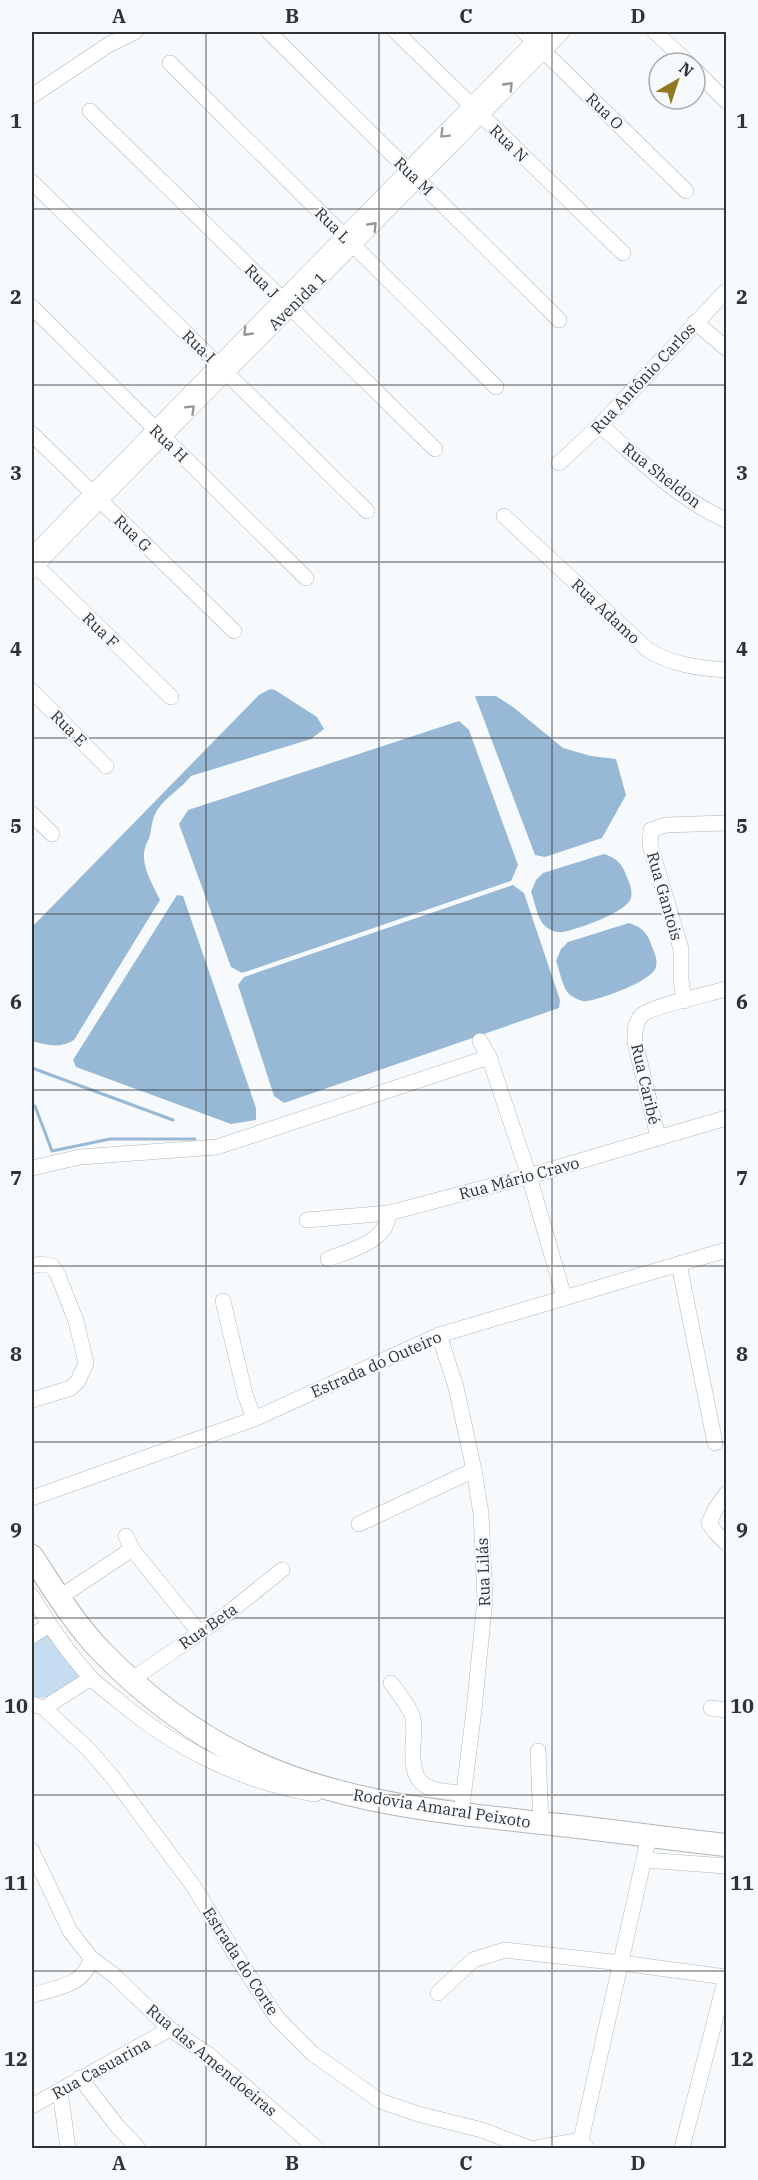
<svg xmlns="http://www.w3.org/2000/svg" width="758" height="2180" viewBox="0 0 758 2180" font-family="'IBM Plex Serif',serif">
<style>
.green{fill:#c6ddf1}
.water{fill:#98b9d5}
.lines{fill:none;stroke-linecap:round;stroke-linejoin:round}
.stream{stroke:#98b9d5;stroke-width:3}
.minor-casing{stroke:#b3b6b8;stroke-width:16}
.highway-casing{stroke:#b3b6b8;stroke-width:24}
.minor{stroke:#fff;stroke-width:15}
.highway{stroke:#fff;stroke-width:22}
.oneway{stroke:#989899}
.grid{fill:none;stroke:#313233;stroke-width:1.5;stroke-opacity:0.55}
.labels{text-anchor:middle;dominant-baseline:central;stroke-width:4.5;stroke-linejoin:round;paint-order:stroke}
.street-label{font-size:16px;fill:#313233;stroke:#f7fafc}
.neatline{fill:none;stroke:#313233;stroke-width:2}
.grid-label{font-size:20px;text-anchor:middle;font-weight:bold;fill:#313233}
</style>
<rect width="100%" height="100%" fill="#f7fafc"/>
<polygon class="green" points="49,1633 81,1672 81,1680 52,1697 32,1698 32,1645"/>
<g class="water">
<path d="M270,689L275,690L317,717L324,729L311,739L191,776C182,788 167,796 158,809C152,818 152,825 150,835C149,840 146,843 145,848C140,865 153,885 160,900L74,1040C58,1049 48,1045 32,1041V927L259,695Z"/>
<polygon points="475,696 496,696 513,707 563,748 591,756 616,759 626,795 602,838 545,857 535,855"/>
<polygon points="459,721 469,730 518,865 511,881 242,973 231,967 179,824 188,810"/>
<path d="M604,854C616,858 622,863 626,875C629,882 633,890 631,898C627,912 577,930 562,932C556,933 550,930 545,926C537,919 535,902 531,892L536,880L543,873Z"/>
<polygon points="513,885 524,893 560,1000 559,1008 284,1103 274,1096 238,985 244,977"/>
<polygon points="177,895 183,896 256,1108 256,1120 231,1124 76,1067 73,1060"/>
<path d="M629,923C641,927 647,932 651,944C654,952 658,959 656,967C652,981 602,999 587,1001C581,1002 575,998 570,995C562,988 560,971 556,961L561,949L568,942Z"/>
</g>
<g class="lines">
<g class="stream">
<polyline points="32,1068 173,1120"/>
<polyline points="32,1107 35,1106 52,1151 110,1139 195,1139"/>
</g>
<g class="minor-casing">
<g id="minor">
<polyline points="269,32 559,320"/>
<polyline points="396,32 623,253"/>
<polyline points="524,32 686,191"/>
<polyline points="655,32 688,63"/>
<polyline points="170,63 496,387"/>
<polyline points="695,70 726,101"/>
<polyline points="32,96 108,45 135,32"/>
<polyline points="90,111 435,449"/>
<polyline points="32,182 367,511"/>
<polyline points="32,307 306,578"/>
<polyline points="695,322 726,348"/>
<path d="M600,425C639,459 678,499 726,520"/>
<polyline points="32,434 234,631"/>
<polyline points="559,463 600,425 726,291"/>
<path d="M504,516L648,650C673,665 698,668 726,670"/>
<polyline points="32,555 543,32"/>
<polyline points="32,562 171,697"/>
<path d="M32,570C208,390 387,213 562,32"/>
<polyline points="32,691 106,766"/>
<polyline points="32,814 52,834"/>
<polyline points="684,1001 681,979 681,949 650,845 651,830 665,825 726,823"/>
<polyline points="480,1041 489,1057 529,1176 564,1297"/>
<path d="M658,1137L635,1042C635,1032 634,1025 641,1016C650,1006 710,994 726,989"/>
<polyline points="32,1168 80,1157 217,1147 489,1057"/>
<polyline points="307,1220 389,1213 529,1176 726,1118"/>
<path d="M328,1259C351,1250 387,1242 389,1213"/>
<polyline points="679,1264 715,1443"/>
<polyline points="32,1266 41,1264 52,1266 58,1275 76,1321 86,1363 78,1381 71,1388 32,1400"/>
<polyline points="223,1301 245,1394 254,1419"/>
<polyline points="439,1335 456,1387 474,1470 481,1514 485,1599 474,1710 461,1814"/>
<polyline points="726,1494 716,1508 709,1523 715,1532 726,1543"/>
<polyline points="32,1498 254,1419 439,1335 726,1250"/>
<polyline points="359,1524 474,1470"/>
<polyline points="126,1536 132,1549 199,1632"/>
<path d="M32,1596C49,1625 68,1653 91,1678C98,1685 107,1692 115,1698C172,1747 241,1782 315,1794"/>
<polyline points="60,1597 132,1549"/>
<polyline points="32,1636 49,1625"/>
<polyline points="131,1680 227,1614 282,1570"/>
<path d="M391,1683C398,1693 408,1704 412,1715C415,1725 414,1734 413,1744C411,1788 424,1790 463,1793"/>
<polyline points="32,1704 44,1708 89,1750 114,1779 194,1887 238,1959 277,2018 313,2054 380,2101 418,2114 482,2130 529,2148"/>
<polyline points="44,1708 91,1678"/>
<polyline points="711,1708 726,1710"/>
<polyline points="538,1751 541,1823"/>
<polyline points="32,1851 70,1931 91,1958 115,1976 170,2029 209,2055 316,2148"/>
<polyline points="645,1860 726,1866"/>
<polyline points="438,1993 473,1960 505,1950 621,1963 726,1977 682,2148"/>
<path d="M32,1995C55,1988 85,1986 91,1958"/>
<polyline points="80,2078 118,2127 138,2148"/>
<polyline points="60,2091 68,2148"/>
<polyline points="32,2106 170,2029"/>
<polyline points="536,2148 581,2140"/>
<polyline points="587,2148 581,2140 649,1836"/>
</g>
</g>
<g class="highway-casing">
<path id="highway" d="M32,1556C53,1588 74,1623 101,1651C142,1693 189,1730 242,1756C339,1805 454,1813 560,1825C615,1831 671,1839 726,1845"/>
</g>
<use href="#minor" class="minor"/>
<use href="#highway" class="highway"/>
</g>
<defs><path id="oneway-chevron" d="M-2-3.5L2.5 0L-2 3.5" fill="none" stroke-width="1.6" stroke-linecap="round" stroke-linejoin="round" transform="scale(1.5)"/></defs>
<g class="oneway">
<use href="#oneway-chevron" transform="translate(509 86) rotate(-46)"/>
<use href="#oneway-chevron" transform="translate(444 134) rotate(135)"/>
<use href="#oneway-chevron" transform="translate(373 226) rotate(-46)"/>
<use href="#oneway-chevron" transform="translate(247 332) rotate(134)"/>
<use href="#oneway-chevron" transform="translate(191 409) rotate(-44)"/>
</g>
<path class="grid" d="M206,32V2148M379,32V2148M552,32V2148M32,209H726M32,385H726M32,562H726M32,738H726M32,914H726M32,1090H726M32,1266H726M32,1442H726M32,1618H726M32,1795H726M32,1971H726"/>
<g class="labels">
<g class="street-label">
<text transform="translate(605 111) rotate(44)">Rua O</text>
<text transform="translate(509 143) rotate(44)">Rua N</text>
<text transform="translate(414 176) rotate(44)">Rua M</text>
<text transform="translate(333 225) rotate(45)">Rua L</text>
<text transform="translate(262 281) rotate(45)">Rua J</text>
<text transform="translate(297 301) rotate(-45)">Avenida 1</text>
<text transform="translate(199 346) rotate(44)">Rua I</text>
<text transform="translate(643 378) rotate(-47)">Rua Antônio Carlos</text>
<text transform="translate(169 443) rotate(44)">Rua H</text>
<text transform="translate(662 475) rotate(38)">Rua Sheldon</text>
<text transform="translate(133 533) rotate(44)">Rua G</text>
<text transform="translate(606 611) rotate(43)">Rua Adamo</text>
<text transform="translate(101 630) rotate(44)">Rua F</text>
<text transform="translate(69 728) rotate(45)">Rua E</text>
<text transform="translate(665 896) rotate(74)">Rua Gantois</text>
<text transform="translate(646 1084) rotate(77)">Rua Caribé</text>
<text transform="translate(519 1178) rotate(-15)">Rua Mário Cravo</text>
<text transform="translate(376 1364) rotate(-24)">Estrada do Outeiro</text>
<text transform="translate(483 1572) rotate(-92)">Rua Lilás</text>
<text transform="translate(208 1626) rotate(-35)">Rua Beta</text>
<text transform="translate(442 1808) rotate(9)">Rodovia Amaral Peixoto</text>
<text transform="translate(241 1961) rotate(57)">Estrada do Corte</text>
<text transform="translate(212 2060) rotate(40)">Rua das Amendoeiras</text>
<text transform="translate(101 2068) rotate(-29)">Rua Casuarina</text>
</g>
</g>
<rect width="758" height="2180" fill="none" stroke="#f7fafc" stroke-width="66"/>
<g transform="translate(677 81) rotate(39)"><circle r="28" fill="#f7fafc" stroke="#a8aaac" stroke-width="1.5"/>
<path d="M0-4.5L10 22L0 15L-10 22Z" fill="#8f7a1f"/>
<text y="-9" font-size="16" font-weight="bold" text-anchor="middle" fill="#313233">N</text>
</g>
<rect x="33" y="33" width="692" height="2114" class="neatline"/>
<g class="grid-label">
<text x="119" y="23">A</text>
<text x="292" y="23">B</text>
<text x="466" y="23">C</text>
<text x="638" y="23">D</text>
<text x="16" y="128">1</text>
<text x="742" y="128">1</text>
<text x="16" y="304">2</text>
<text x="742" y="304">2</text>
<text x="16" y="480">3</text>
<text x="742" y="480">3</text>
<text x="16" y="656">4</text>
<text x="742" y="656">4</text>
<text x="16" y="833">5</text>
<text x="742" y="833">5</text>
<text x="16" y="1009">6</text>
<text x="742" y="1009">6</text>
<text x="16" y="1185">7</text>
<text x="742" y="1185">7</text>
<text x="16" y="1361">8</text>
<text x="742" y="1361">8</text>
<text x="16" y="1537">9</text>
<text x="742" y="1537">9</text>
<text x="16" y="1713">10</text>
<text x="742" y="1713">10</text>
<text x="16" y="1890">11</text>
<text x="742" y="1890">11</text>
<text x="16" y="2066">12</text>
<text x="742" y="2066">12</text>
<text x="119" y="2170">A</text>
<text x="292" y="2170">B</text>
<text x="466" y="2170">C</text>
<text x="638" y="2170">D</text>
</g>
</svg>
